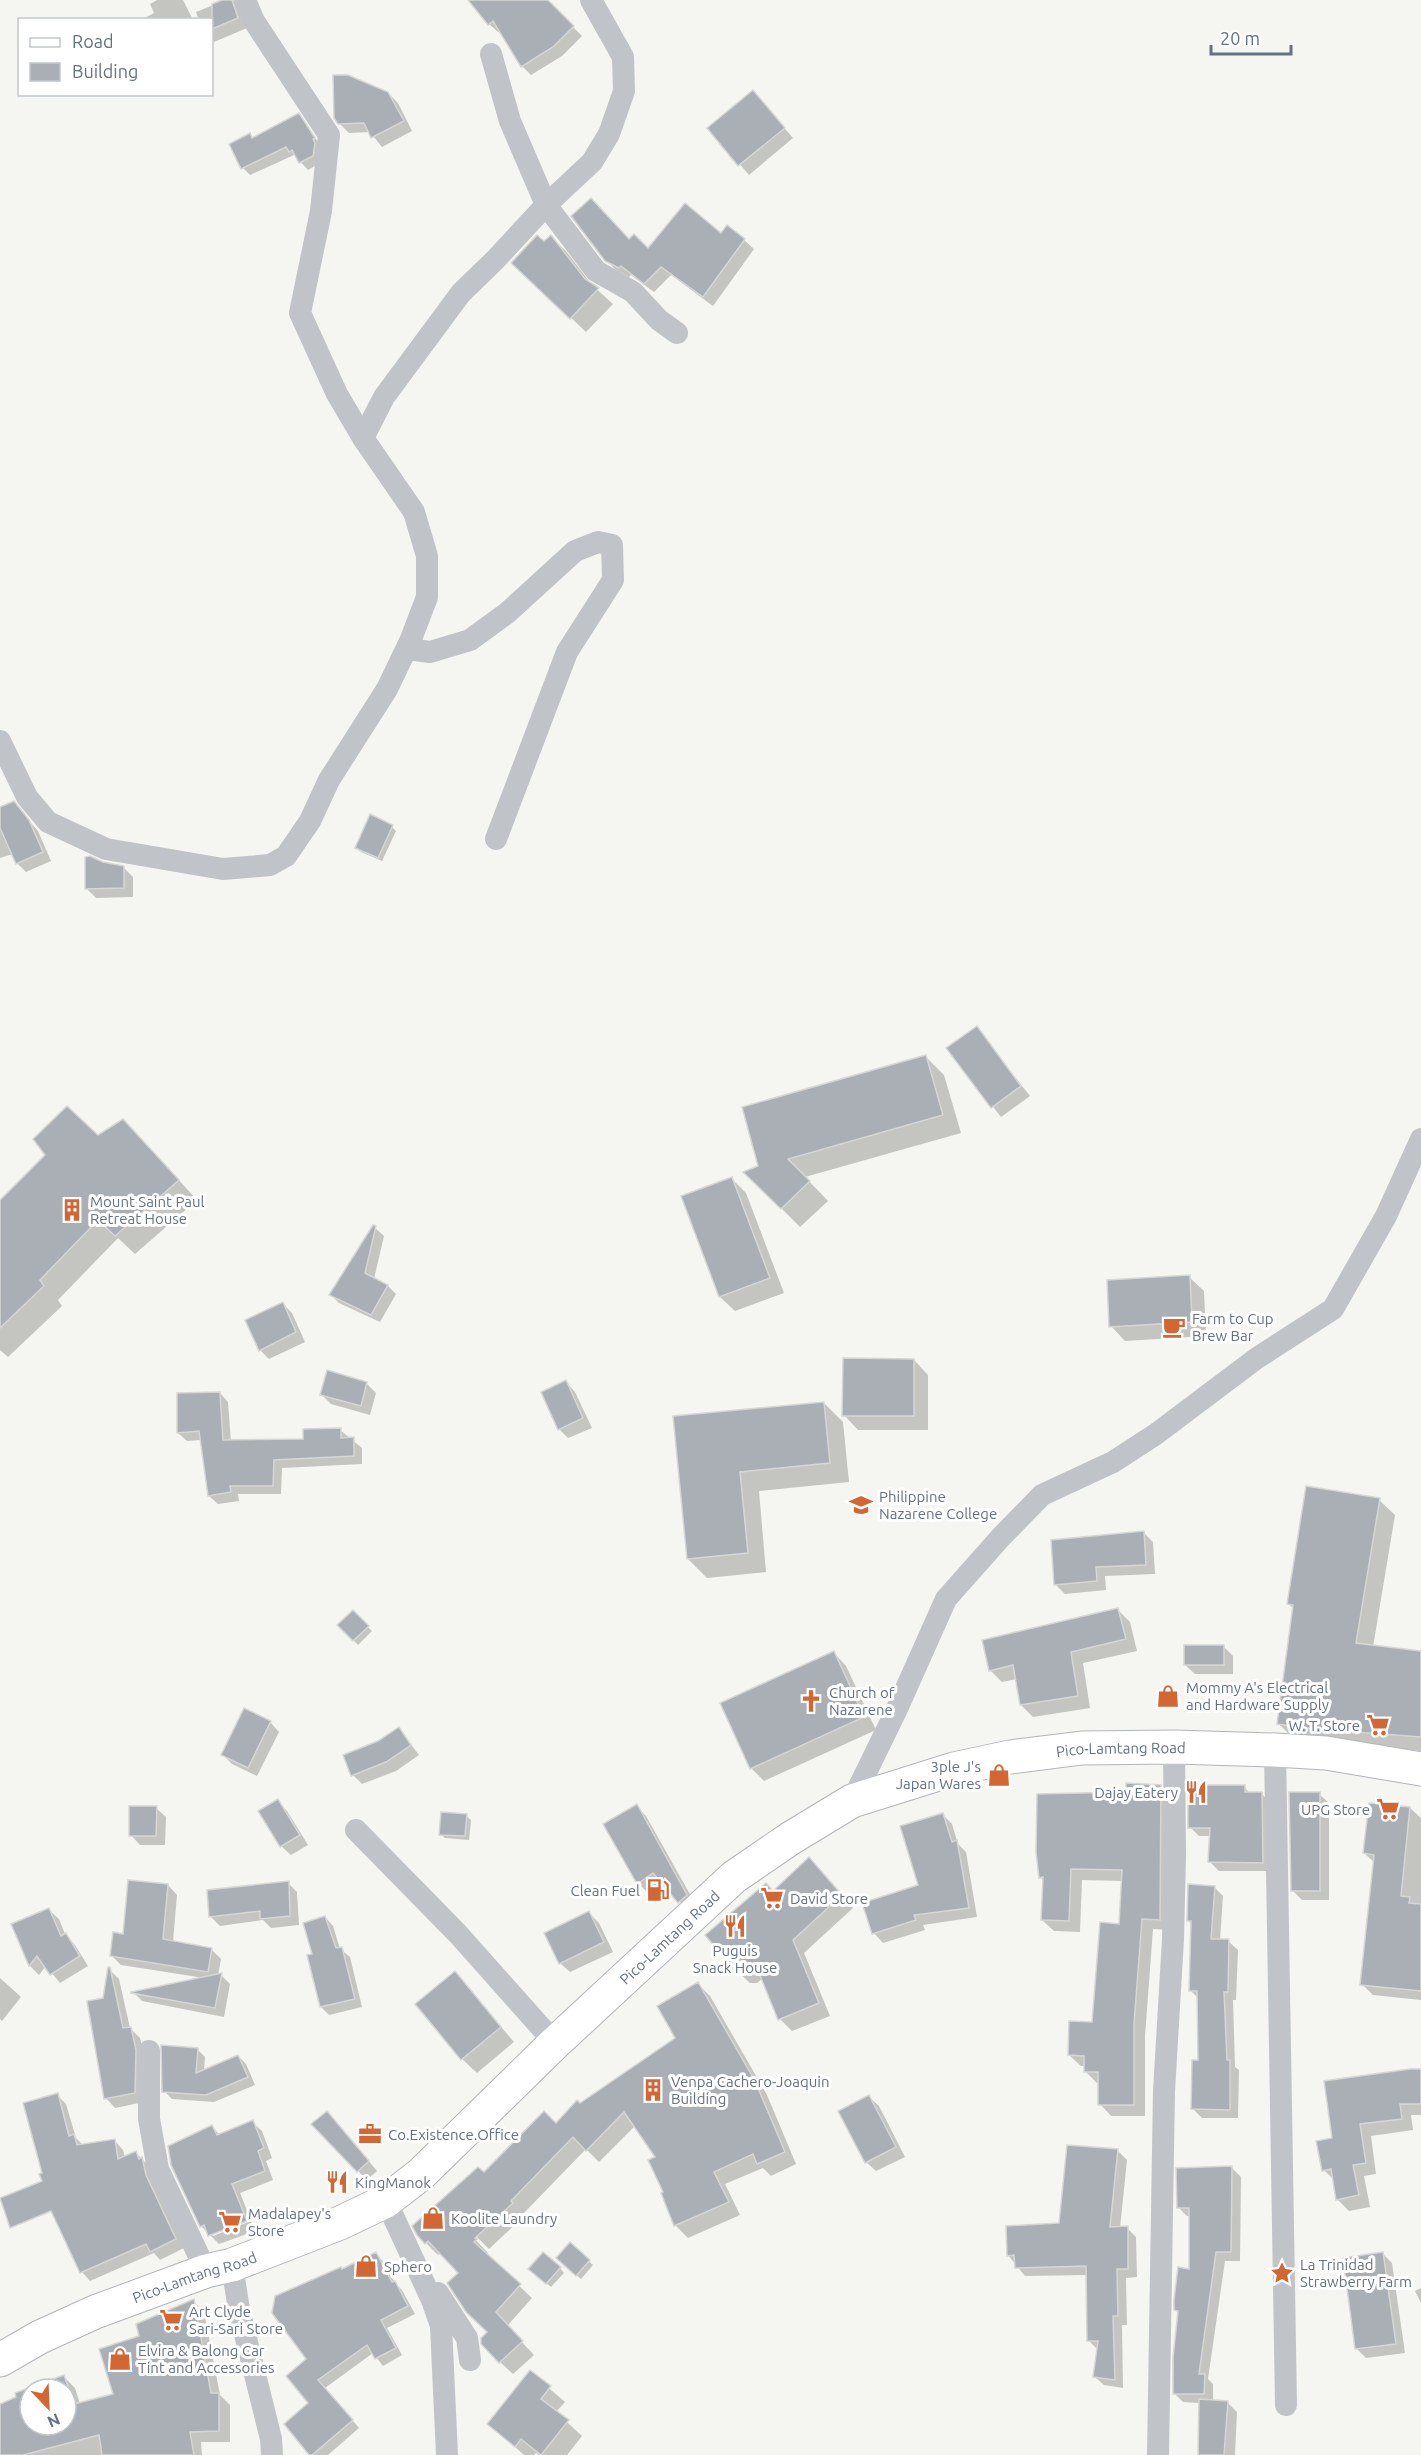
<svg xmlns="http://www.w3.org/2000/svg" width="1421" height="2455" viewBox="0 0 1421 2455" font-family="Ubuntu,sans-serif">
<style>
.shadow{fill:#0003}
.building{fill:#a9afb5;stroke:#d6d6d4;stroke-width:1.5;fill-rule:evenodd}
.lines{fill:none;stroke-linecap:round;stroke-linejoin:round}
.primary-casing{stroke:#b2b5b9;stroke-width:35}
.minor{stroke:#c0c3c7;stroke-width:22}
.primary{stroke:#fff;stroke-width:33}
.labels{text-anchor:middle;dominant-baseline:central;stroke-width:6;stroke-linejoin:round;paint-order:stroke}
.poi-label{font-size:15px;fill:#667280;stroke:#fff;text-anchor:start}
.street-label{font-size:15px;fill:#667280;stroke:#fff}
</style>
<rect width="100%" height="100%" fill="#f5f5f2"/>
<g class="shadow">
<polygon points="157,0 183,0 193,20 141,20 154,13 150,4"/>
<polygon points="226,0 233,0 241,8 247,28 214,42 212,39 212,20 199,20 196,12"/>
<polygon points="477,0 546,0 582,36 562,56 531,75 522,66 501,31 498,32 489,24"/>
<polygon points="753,92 793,138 749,175 709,128"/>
<polygon points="388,93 398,103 412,131 382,147 370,132 349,133 339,123"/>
<polygon points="298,115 321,146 320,163 308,170 294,155 250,175 243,168 250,135 253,139"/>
<polygon points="722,235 744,240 754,249 713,306 671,275 654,292 631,275 629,277 616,270 606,260 629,241 648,250"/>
<polygon points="551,237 566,251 592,285 613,304 586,332 528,277"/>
<polygon points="13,803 38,831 51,861 26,872 17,863 13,854 0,858 0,808"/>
<polygon points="392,827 396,831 382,861 361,852 357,847"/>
<polygon points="123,867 133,877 133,897 96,898 86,888"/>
<polygon points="976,1028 1030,1096 1001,1117 948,1048"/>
<polygon points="925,1056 944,1075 961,1133 805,1177 828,1201 800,1227 746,1173 760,1167"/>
<polygon points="98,1137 142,1140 197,1200 135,1254 118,1238 58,1300 62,1306 8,1357 0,1350 0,1202"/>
<polygon points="731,1178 746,1193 784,1293 735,1311 720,1297 682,1197"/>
<polygon points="375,1228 384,1236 374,1279 388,1286 396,1294 380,1322 339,1303 331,1295"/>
<polygon points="1189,1277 1204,1291 1206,1336 1125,1341 1111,1326"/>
<polygon points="282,1303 292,1313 305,1342 269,1359 260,1350"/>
<polygon points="914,1360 928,1375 928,1430 858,1430 844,1415"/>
<polygon points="566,1382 575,1392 592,1428 568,1438 559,1429"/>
<polygon points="366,1383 376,1393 370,1415 331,1404 322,1395"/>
<polygon points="220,1393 228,1402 231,1442 305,1440 340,1430 362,1448 362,1464 282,1468 281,1494 238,1494 239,1501 218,1504 209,1496 201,1440 187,1441 178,1433"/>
<polygon points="824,1403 843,1422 849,1482 759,1491 766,1572 707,1578 688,1559 675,1418"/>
<polygon points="1379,1500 1395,1515 1373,1647 1421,1653 1421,1751 1294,1739 1279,1724 1294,1609 1288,1603"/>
<polygon points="1144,1533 1153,1542 1155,1574 1105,1576 1106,1590 1065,1594 1055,1584"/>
<polygon points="1118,1610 1130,1622 1137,1651 1083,1663 1090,1708 1033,1717 1021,1705 1017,1679 1002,1682 990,1670"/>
<polygon points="353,1612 372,1631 358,1645 339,1625"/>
<polygon points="1223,1646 1233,1656 1233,1674 1195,1674 1185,1665"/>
<polygon points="834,1653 846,1666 876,1730 764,1781 751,1768"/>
<polygon points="270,1722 279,1732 257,1776 232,1764 222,1754"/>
<polygon points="399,1729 419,1755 396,1771 362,1784 353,1775 379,1742"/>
<polygon points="1160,1787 1172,1798 1171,1930 1153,1929 1145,2036 1145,2116 1111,2116 1100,2104 1100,2083 1097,2083 1085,2071 1085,2066 1081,2066 1069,2055 1093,2024 1120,1926 1123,1881 1082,1880 1080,1932 1054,1931 1042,1920 1044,1881 1040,1877 1127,1794"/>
<polygon points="1244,1787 1251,1794 1262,1794 1270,1803 1272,1871 1219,1871 1210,1862 1211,1836 1199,1836 1190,1827"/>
<polygon points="1319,1794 1329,1803 1329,1900 1302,1900 1292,1890"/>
<polygon points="277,1801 287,1811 308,1845 291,1855 281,1846"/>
<polygon points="636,1806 646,1816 696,1905 689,1912 663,1882 648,1893 638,1883 605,1824"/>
<polygon points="156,1808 166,1817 165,1845 140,1845 131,1835"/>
<polygon points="1410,1808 1421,1818 1421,2000 1373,1995 1362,1984 1375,1863 1364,1853"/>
<polygon points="942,1814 952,1824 958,1844 966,1852 977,1917 923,1925 925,1930 883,1943 874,1933 864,1904 920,1886"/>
<polygon points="466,1816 471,1820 469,1840 445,1838 440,1834"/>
<polygon points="821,1871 853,1908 804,1953 830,2016 792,2031 780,2019 763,1978 757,1983 750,1983 737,1971 773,1892"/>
<polygon points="288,1883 297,1892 299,1925 271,1928 263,1920 220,1926 210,1916"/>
<polygon points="168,1885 177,1895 173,1942 211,1949 221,1959 218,1976 221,1975 230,1984 224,2017 142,2001 134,1993 204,1978 121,1965 111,1955 124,1935"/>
<polygon points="1214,1887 1223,1896 1220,1940 1228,1941 1238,1950 1236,2000 1233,2000 1235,2067 1239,2070 1238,2118 1202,2118 1193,2109 1200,2061 1198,1998 1190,1990 1193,1925 1188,1921"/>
<polygon points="49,1910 59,1919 65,1934 75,1945 88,1966 60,1983 46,1966 39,1975 30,1966 13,1925"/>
<polygon points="589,1913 599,1923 613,1952 570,1972 560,1963"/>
<polygon points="325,1917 333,1926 340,1949 350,1957 362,2007 329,2015 321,2007 314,1955"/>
<polygon points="109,1969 119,1979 130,2028 140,2038 145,2060 144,2102 115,2108 106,2098 105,1999"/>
<polygon points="455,1973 514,2042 477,2073 462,2059"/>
<polygon points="0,1978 21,1997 2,2021 0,2019"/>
<polygon points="698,1984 710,1996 767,2095 796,2164 771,2176 763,2168 725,2184 740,2215 688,2238 676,2226 663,2194 665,2193 657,2157 635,2126 599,2162 586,2149 522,2215 524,2216 489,2249 471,2231 469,2233 488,2253 486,2255 532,2298 507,2326 534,2355 513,2374 500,2362 460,2273 441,2252 438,2255 426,2243 484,2174 556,2125 580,2105 677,2039"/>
<polygon points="197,2049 205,2057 204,2071 238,2056 246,2064 255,2085 214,2102 172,2099 164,2091"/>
<polygon points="1421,2070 1421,2115 1411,2115 1413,2130 1371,2136 1376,2174 1364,2176 1370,2207 1349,2211 1337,2199 1334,2180 1324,2170 1334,2139"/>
<polygon points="57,2095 66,2104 76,2138 83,2145 115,2141 123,2150 125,2158 136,2153 151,2168 184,2248 160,2260 154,2253 90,2281 82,2272"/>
<polygon points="869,2097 879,2106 905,2157 876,2171 866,2162"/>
<polygon points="252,2122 262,2131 272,2158 266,2161 273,2180 240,2193 250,2218 211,2234 213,2236 251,2221 255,2231 219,2244 201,2226 212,2127 220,2135"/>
<polygon points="336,2122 377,2171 367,2180 313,2124"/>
<polygon points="1118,2151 1127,2160 1120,2228 1127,2228 1136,2237 1137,2277 1126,2278 1127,2325 1122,2325 1123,2388 1104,2385 1094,2376 1098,2350 1088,2340 1087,2275 1025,2276 1008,2255 1060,2224"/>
<polygon points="1232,2168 1241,2177 1240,2261 1225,2261 1208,2379 1213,2384 1213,2402 1227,2402 1237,2412 1235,2455 1199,2455 1200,2403 1183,2402 1174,2393 1179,2313 1175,2310 1191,2270 1191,2216 1187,2216 1178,2207"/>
<polygon points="570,2244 593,2265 581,2279 558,2258"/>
<polygon points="375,2254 383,2261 395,2283 402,2290 415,2314 387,2328 402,2355 383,2366 373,2353 325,2388 359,2428 328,2455 311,2455 308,2359"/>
<polygon points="1383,2254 1392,2263 1405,2353 1366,2358 1356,2348"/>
<polygon points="560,2268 564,2273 551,2287 534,2273"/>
<polygon points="1421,2288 1421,2303 1415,2291"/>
<polygon points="193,2301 204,2312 220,2395 230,2405 230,2442 201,2442 202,2455 0,2455 0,2405 30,2389 30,2425 66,2425 66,2389 30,2389 64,2377 75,2388 80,2404 114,2395 141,2337"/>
<polygon points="530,2372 565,2402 556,2412 582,2436 567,2455 539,2455 536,2453 534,2455 524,2455 489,2424"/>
</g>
<g class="building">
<polygon points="222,0 232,0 238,18 212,29 212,4"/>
<polygon points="468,0 548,0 574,26 553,47 521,67 493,21 488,25"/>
<polygon points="333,75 348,75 388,92 404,121 371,138 364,123 338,124 334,118"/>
<polygon points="753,90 785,128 738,166 707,128"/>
<polygon points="299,113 315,138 313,139 315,143 313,156 299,163 292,150 289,152 286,147 241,169 229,144 250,133 252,138"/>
<polygon points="591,198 629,239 634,234 648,248 685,203 721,233 727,225 745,239 703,297 661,267 644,284 621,266 619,268 605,261 571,216"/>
<polygon points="537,235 544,241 551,235 585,279 599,288 570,319 511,263"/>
<polygon points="14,801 29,820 43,852 16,864 0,828 0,807"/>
<polygon points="370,814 393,825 378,858 355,848"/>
<polygon points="90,856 103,862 124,866 124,888 85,889 85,857"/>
<polygon points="977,1026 1021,1086 991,1108 946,1048"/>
<polygon points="926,1055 943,1115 788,1159 810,1181 781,1209 743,1172 758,1166 742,1107"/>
<polygon points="67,1106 98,1135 123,1119 179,1180 115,1236 98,1220 40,1280 44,1286 0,1328 0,1200 45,1155 33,1139"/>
<polygon points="732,1177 770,1278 719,1297 681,1196"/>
<polygon points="373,1225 376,1226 365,1273 388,1285 371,1315 329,1295"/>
<polygon points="1190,1275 1192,1322 1109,1327 1107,1280"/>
<polygon points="283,1302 296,1332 259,1351 245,1320"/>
<polygon points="843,1358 914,1359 914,1416 842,1416"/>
<polygon points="327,1370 367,1382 361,1406 320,1395"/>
<polygon points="566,1380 583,1418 558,1430 541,1392"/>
<polygon points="220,1392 223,1440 303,1439 303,1429 341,1428 341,1438 354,1437 354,1456 274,1460 273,1486 230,1486 231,1492 208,1496 199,1431 177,1433 177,1393"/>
<polygon points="824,1402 830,1463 740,1472 748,1553 687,1559 673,1416"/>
<polygon points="1306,1486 1380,1498 1356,1643 1421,1651 1421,1737 1344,1731 1344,1733 1277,1724 1293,1605 1287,1604"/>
<polygon points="1144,1531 1146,1565 1096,1567 1097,1581 1054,1585 1051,1540"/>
<polygon points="1118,1608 1126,1639 1071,1652 1078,1696 1020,1705 1013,1665 989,1671 982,1640"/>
<polygon points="353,1610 369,1626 353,1641 337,1625"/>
<rect x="1184" y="1645" width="40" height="20"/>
<polygon points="834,1651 864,1717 750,1769 720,1703"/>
<polygon points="244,1708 271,1721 248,1768 221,1755"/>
<polygon points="399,1727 411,1745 386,1762 351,1776 343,1755 378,1741"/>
<polygon points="1126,1783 1161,1785 1160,1920 1142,1919 1134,2024 1134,2105 1098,2105 1098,2072 1084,2072 1084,2056 1068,2055 1069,2021 1092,2022 1100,1922 1119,1924 1122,1870 1071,1869 1069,1921 1041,1920 1043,1877 1039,1878 1036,1852 1037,1794 1126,1792"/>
<polygon points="1188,1785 1245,1785 1245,1792 1262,1792 1263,1863 1208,1862 1210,1828 1188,1828"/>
<polygon points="1289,1792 1320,1792 1320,1891 1291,1891"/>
<polygon points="278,1799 300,1835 280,1847 258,1811"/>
<polygon points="1369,1803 1410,1807 1401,1896 1410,1897 1409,1903 1421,1904 1421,1991 1360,1985 1374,1855 1363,1853"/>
<polygon points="637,1804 687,1895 678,1903 653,1873 637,1884 603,1824"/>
<polygon points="129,1806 157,1806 156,1836 129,1836"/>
<polygon points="441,1812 467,1814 465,1836 439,1835"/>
<polygon points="943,1813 952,1842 957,1840 969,1908 914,1915 916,1920 872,1934 862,1903 918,1885 900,1826"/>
<polygon points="809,1857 842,1895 793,1940 819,2003 778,2020 755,1963 744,1972 736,1972 705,1935 766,1883 773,1891"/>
<polygon points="128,1880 168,1884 163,1939 212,1948 208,1972 110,1956 113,1932 123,1934"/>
<polygon points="289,1881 290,1916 260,1919 260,1911 209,1917 207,1890"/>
<polygon points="1188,1884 1215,1886 1211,1939 1229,1939 1228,1992 1224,1992 1227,2060 1230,2060 1230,2110 1191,2109 1192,2060 1198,2060 1197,1991 1189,1991 1191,1921 1187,1921"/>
<polygon points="49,1908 61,1936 66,1933 80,1956 50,1975 37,1956 29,1966 11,1924"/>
<polygon points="589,1911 604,1942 559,1964 544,1933"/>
<polygon points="325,1916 336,1948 342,1947 355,1999 320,2007 307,1955 312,1954 303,1923"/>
<polygon points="108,1967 110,1967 123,2028 131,2027 136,2050 135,2093 104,2099 87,2001 103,1998"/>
<polygon points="455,1971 501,2027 461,2060 415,2004"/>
<polygon points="222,1973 215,2008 131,1993 131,1992"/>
<polygon points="698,1982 755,2081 785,2152 757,2164 753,2154 714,2172 729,2202 674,2226 661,2193 663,2192 648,2160 655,2157 624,2112 586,2151 573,2137 511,2201 513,2203 475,2238 477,2239 474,2242 521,2284 496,2312 523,2341 499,2363 481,2344 481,2338 487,2332 466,2312 447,2283 458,2273 428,2241 425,2244 417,2235 412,2226 478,2167 484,2172 544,2111 556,2123 577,2100 580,2103 675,2038 657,2006"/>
<polygon points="161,2045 198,2048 196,2073 238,2055 248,2077 206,2095 162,2092"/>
<polygon points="1410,2069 1421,2069 1421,2104 1400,2104 1402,2119 1360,2124 1366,2163 1353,2165 1359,2195 1336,2200 1331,2169 1322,2171 1316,2141 1332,2138 1324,2081"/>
<polygon points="58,2093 69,2136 74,2134 77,2145 115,2139 118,2159 136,2151 139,2159 142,2157 146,2175 176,2239 150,2252 146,2244 80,2273 51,2211 10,2228 0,2198 42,2181 39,2174 42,2173 23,2103"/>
<polygon points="869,2095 896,2147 865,2163 838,2111"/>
<polygon points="327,2111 369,2161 357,2172 311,2124"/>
<polygon points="253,2120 264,2148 258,2151 265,2171 232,2184 247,2221 208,2236 204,2225 200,2227 171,2165 168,2146 212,2125 217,2135"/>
<polygon points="1067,2145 1118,2149 1110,2227 1128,2226 1128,2269 1117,2269 1118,2316 1113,2316 1115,2380 1093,2377 1098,2341 1087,2341 1086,2266 1015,2268 1014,2255 1007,2256 1006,2226 1059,2223"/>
<polygon points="1232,2166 1231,2252 1216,2252 1199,2374 1205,2374 1204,2394 1173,2394 1173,2358 1178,2311 1174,2310 1174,2300 1178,2267 1189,2269 1189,2208 1177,2208 1176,2168"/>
<polygon points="570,2242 590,2260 576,2276 556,2258"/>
<polygon points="376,2252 392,2282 395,2281 408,2306 381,2320 396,2348 375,2359 367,2345 318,2380 353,2420 312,2455 309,2455 284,2424 308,2403 286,2376 306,2359 272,2313 275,2296 341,2267 342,2269"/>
<polygon points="543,2252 561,2267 546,2284 528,2269"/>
<polygon points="1383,2252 1396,2344 1355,2349 1343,2258"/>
<path d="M194,2299L211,2393H219V2431L190,2432L194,2455H102L99,2435L23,2455H0V2404L16,2397L15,2393L64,2375L74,2404L113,2394L99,2349L139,2336L136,2324ZM30,2389H66V2425H30Z"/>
<polygon points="530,2370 551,2386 541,2399 569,2420 541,2455 521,2439 515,2447 487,2424"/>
<polygon points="1199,2399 1228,2401 1224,2455 1198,2455"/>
</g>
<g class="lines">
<g class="primary-casing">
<g id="primary">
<path id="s1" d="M0,2360L40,2337L95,2312L206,2271L232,2265L340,2223L386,2201L421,2174L555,2043L734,1877L791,1838L852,1801L954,1769L1010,1757L1082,1748L1174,1747L1275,1750L1326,1753L1421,1769"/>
</g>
</g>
<g class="minor">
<polyline points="245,0 254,21 329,135 321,211 300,313 337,394 363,438"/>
<polyline points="491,54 510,121 546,205 596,271 633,292 659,320 677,333"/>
<polyline points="407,649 430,652 470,640 507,613 575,551 598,542 612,545 613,580 567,652 496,839"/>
<polyline points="0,741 27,797 48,822 106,849 223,869 270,865 286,856 310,821 329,780 387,689 411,639 427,597 427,556 414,512 363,438 384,397 461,293 496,259 546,205 592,162 609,134 624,91 623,57 591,0"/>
<polyline points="1275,1750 1286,2405"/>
<polyline points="852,1801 896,1711 946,1599 1001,1537 1042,1495 1113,1462 1156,1434 1257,1358 1333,1309 1386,1216 1421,1139"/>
<polyline points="356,1830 458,1934 555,2043"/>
<polyline points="149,2051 149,2119 158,2169 206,2271"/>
<polyline points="386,2201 432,2300 441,2326 447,2455"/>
<polyline points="232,2265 239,2310 271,2439 272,2455"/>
<polyline points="438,2293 467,2338 470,2360"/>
<polyline points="1158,2455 1164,2091 1173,1939 1175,1855 1174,1747"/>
</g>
<use href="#primary" class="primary"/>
</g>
<defs>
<g id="building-bare" transform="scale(1.8)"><path d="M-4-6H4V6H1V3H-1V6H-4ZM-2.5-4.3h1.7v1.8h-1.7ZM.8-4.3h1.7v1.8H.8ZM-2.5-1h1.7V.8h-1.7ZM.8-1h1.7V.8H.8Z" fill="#d36733" stroke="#fff" stroke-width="2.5" paint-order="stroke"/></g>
<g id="cafe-bare" transform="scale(1.8)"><path d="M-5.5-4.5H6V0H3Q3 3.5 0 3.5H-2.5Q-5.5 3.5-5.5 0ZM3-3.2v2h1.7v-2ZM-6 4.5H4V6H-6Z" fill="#d36733" stroke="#fff" stroke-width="2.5" paint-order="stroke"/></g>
<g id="university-bare" transform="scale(1.8)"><path d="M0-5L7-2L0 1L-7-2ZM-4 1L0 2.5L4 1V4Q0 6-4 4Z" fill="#d36733" stroke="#fff" stroke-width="2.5" paint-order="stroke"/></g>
<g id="shop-bare" transform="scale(1.8)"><path d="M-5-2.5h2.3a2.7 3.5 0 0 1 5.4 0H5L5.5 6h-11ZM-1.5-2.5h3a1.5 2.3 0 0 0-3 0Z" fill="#d36733" stroke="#fff" stroke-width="2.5" paint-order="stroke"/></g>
<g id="church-bare" transform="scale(1.8)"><path d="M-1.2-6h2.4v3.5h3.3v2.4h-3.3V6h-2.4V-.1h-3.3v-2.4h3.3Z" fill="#d36733" stroke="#fff" stroke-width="2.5" paint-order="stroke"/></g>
<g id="supermarket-bare" transform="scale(1.8)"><path d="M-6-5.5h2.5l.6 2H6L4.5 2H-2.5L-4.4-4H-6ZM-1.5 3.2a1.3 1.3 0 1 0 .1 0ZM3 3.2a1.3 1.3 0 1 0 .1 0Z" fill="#d36733" stroke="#fff" stroke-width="2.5" paint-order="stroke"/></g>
<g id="restaurant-bare" transform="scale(1.8)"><path d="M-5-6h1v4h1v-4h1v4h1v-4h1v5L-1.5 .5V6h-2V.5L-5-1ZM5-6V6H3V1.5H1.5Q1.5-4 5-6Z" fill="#d36733" stroke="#fff" stroke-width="2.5" paint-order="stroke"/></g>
<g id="fuel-bare" transform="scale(1.8)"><path d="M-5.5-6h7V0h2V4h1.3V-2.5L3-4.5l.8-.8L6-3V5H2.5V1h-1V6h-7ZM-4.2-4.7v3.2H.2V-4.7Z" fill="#d36733" stroke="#fff" stroke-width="2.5" paint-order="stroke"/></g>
<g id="office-bare" transform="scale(1.8)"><path d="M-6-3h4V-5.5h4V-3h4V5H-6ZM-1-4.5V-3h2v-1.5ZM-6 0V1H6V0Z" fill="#d36733" stroke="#fff" stroke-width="2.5" paint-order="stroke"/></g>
<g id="sight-bare" transform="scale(1.8)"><path d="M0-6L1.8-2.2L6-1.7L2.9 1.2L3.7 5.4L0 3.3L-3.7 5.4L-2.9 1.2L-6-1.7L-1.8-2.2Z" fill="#d36733" stroke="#fff" stroke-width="2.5" paint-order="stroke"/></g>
</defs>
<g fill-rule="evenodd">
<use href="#building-bare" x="72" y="1210"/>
<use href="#cafe-bare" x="1174" y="1327"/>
<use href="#university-bare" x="861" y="1505"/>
<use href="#shop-bare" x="1168" y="1696"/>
<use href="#church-bare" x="811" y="1701"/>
<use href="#supermarket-bare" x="1378" y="1725"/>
<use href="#shop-bare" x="999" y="1775"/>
<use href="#restaurant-bare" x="1196" y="1792"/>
<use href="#supermarket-bare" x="1388" y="1809"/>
<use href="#fuel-bare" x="658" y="1890"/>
<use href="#supermarket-bare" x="772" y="1898"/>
<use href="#restaurant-bare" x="735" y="1926"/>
<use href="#building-bare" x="653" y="2090"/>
<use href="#office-bare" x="370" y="2134"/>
<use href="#restaurant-bare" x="337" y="2182"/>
<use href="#shop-bare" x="433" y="2218"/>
<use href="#supermarket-bare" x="230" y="2222"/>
<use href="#shop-bare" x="366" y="2266"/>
<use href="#sight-bare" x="1282" y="2273"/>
<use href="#supermarket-bare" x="171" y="2320"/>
<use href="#shop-bare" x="120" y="2359"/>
</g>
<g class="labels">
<g class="poi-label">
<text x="90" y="1201">Mount Saint Paul<tspan x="90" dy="17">Retreat House</tspan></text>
<text x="1192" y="1318">Farm to Cup<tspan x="1192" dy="17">Brew Bar</tspan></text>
<text x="879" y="1496">Philippine<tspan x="879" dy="17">Nazarene College</tspan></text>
<text x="1186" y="1687">Mommy A's Electrical<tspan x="1186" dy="17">and Hardware Supply</tspan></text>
<text x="829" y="1692">Church of<tspan x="829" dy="17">Nazarene</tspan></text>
<text x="1360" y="1725" text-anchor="end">W. T. Store</text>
<text x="981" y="1766" text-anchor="end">3ple J's<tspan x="981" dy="17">Japan Wares</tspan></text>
<text x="1178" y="1792" text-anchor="end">Dajay Eatery</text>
<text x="1370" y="1809" text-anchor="end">UPG Store</text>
<text x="640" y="1890" text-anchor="end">Clean Fuel</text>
<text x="790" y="1898">David Store</text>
<text x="735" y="1950" text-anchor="middle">Puguis<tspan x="735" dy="17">Snack House</tspan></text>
<text x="671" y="2081">Venpa Cachero-Joaquin<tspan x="671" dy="17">Building</tspan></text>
<text x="388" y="2134">Co.Existence.Office</text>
<text x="355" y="2182">KingManok</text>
<text x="248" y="2213">Madalapey's<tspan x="248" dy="17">Store</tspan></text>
<text x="451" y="2218">Koolite Laundry</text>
<text x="1300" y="2264">La Trinidad<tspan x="1300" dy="17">Strawberry Farm</tspan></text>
<text x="384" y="2266">Sphero</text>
<text x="189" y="2311">Art Clyde<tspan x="189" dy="17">Sari-Sari Store</tspan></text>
<text x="138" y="2350">Elvira &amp; Balong Car<tspan x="138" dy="17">Tint and Accessories</tspan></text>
</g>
<g class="street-label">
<text stroke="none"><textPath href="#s1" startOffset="1310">Pico-Lamtang Road</textPath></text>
<text stroke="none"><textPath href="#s1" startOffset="806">Pico-Lamtang Road</textPath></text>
<text stroke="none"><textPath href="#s1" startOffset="212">Pico-Lamtang Road</textPath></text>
</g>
</g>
<rect x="18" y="18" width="195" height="78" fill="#ffffff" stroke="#c2c7cc" stroke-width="1.5"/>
<rect x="30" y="38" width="30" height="9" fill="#ffffff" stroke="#c2c7cc" stroke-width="1.5"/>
<text x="72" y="48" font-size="18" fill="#667280">Road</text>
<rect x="30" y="63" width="30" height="18" fill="#a9afb5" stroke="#c2c7cc" stroke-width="1.5"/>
<text x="72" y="78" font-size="18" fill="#667280">Building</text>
<g transform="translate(48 2407) rotate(157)"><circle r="28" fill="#ffffff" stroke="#c2c7cc" stroke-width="1.5"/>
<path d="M0-4.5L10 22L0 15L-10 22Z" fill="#d36733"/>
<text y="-9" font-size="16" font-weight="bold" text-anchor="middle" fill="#667280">N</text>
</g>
<path d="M1211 45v9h80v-9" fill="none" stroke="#667280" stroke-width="3"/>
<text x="1220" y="45" font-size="18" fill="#667280" stroke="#ffffff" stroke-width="4.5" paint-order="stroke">20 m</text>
</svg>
